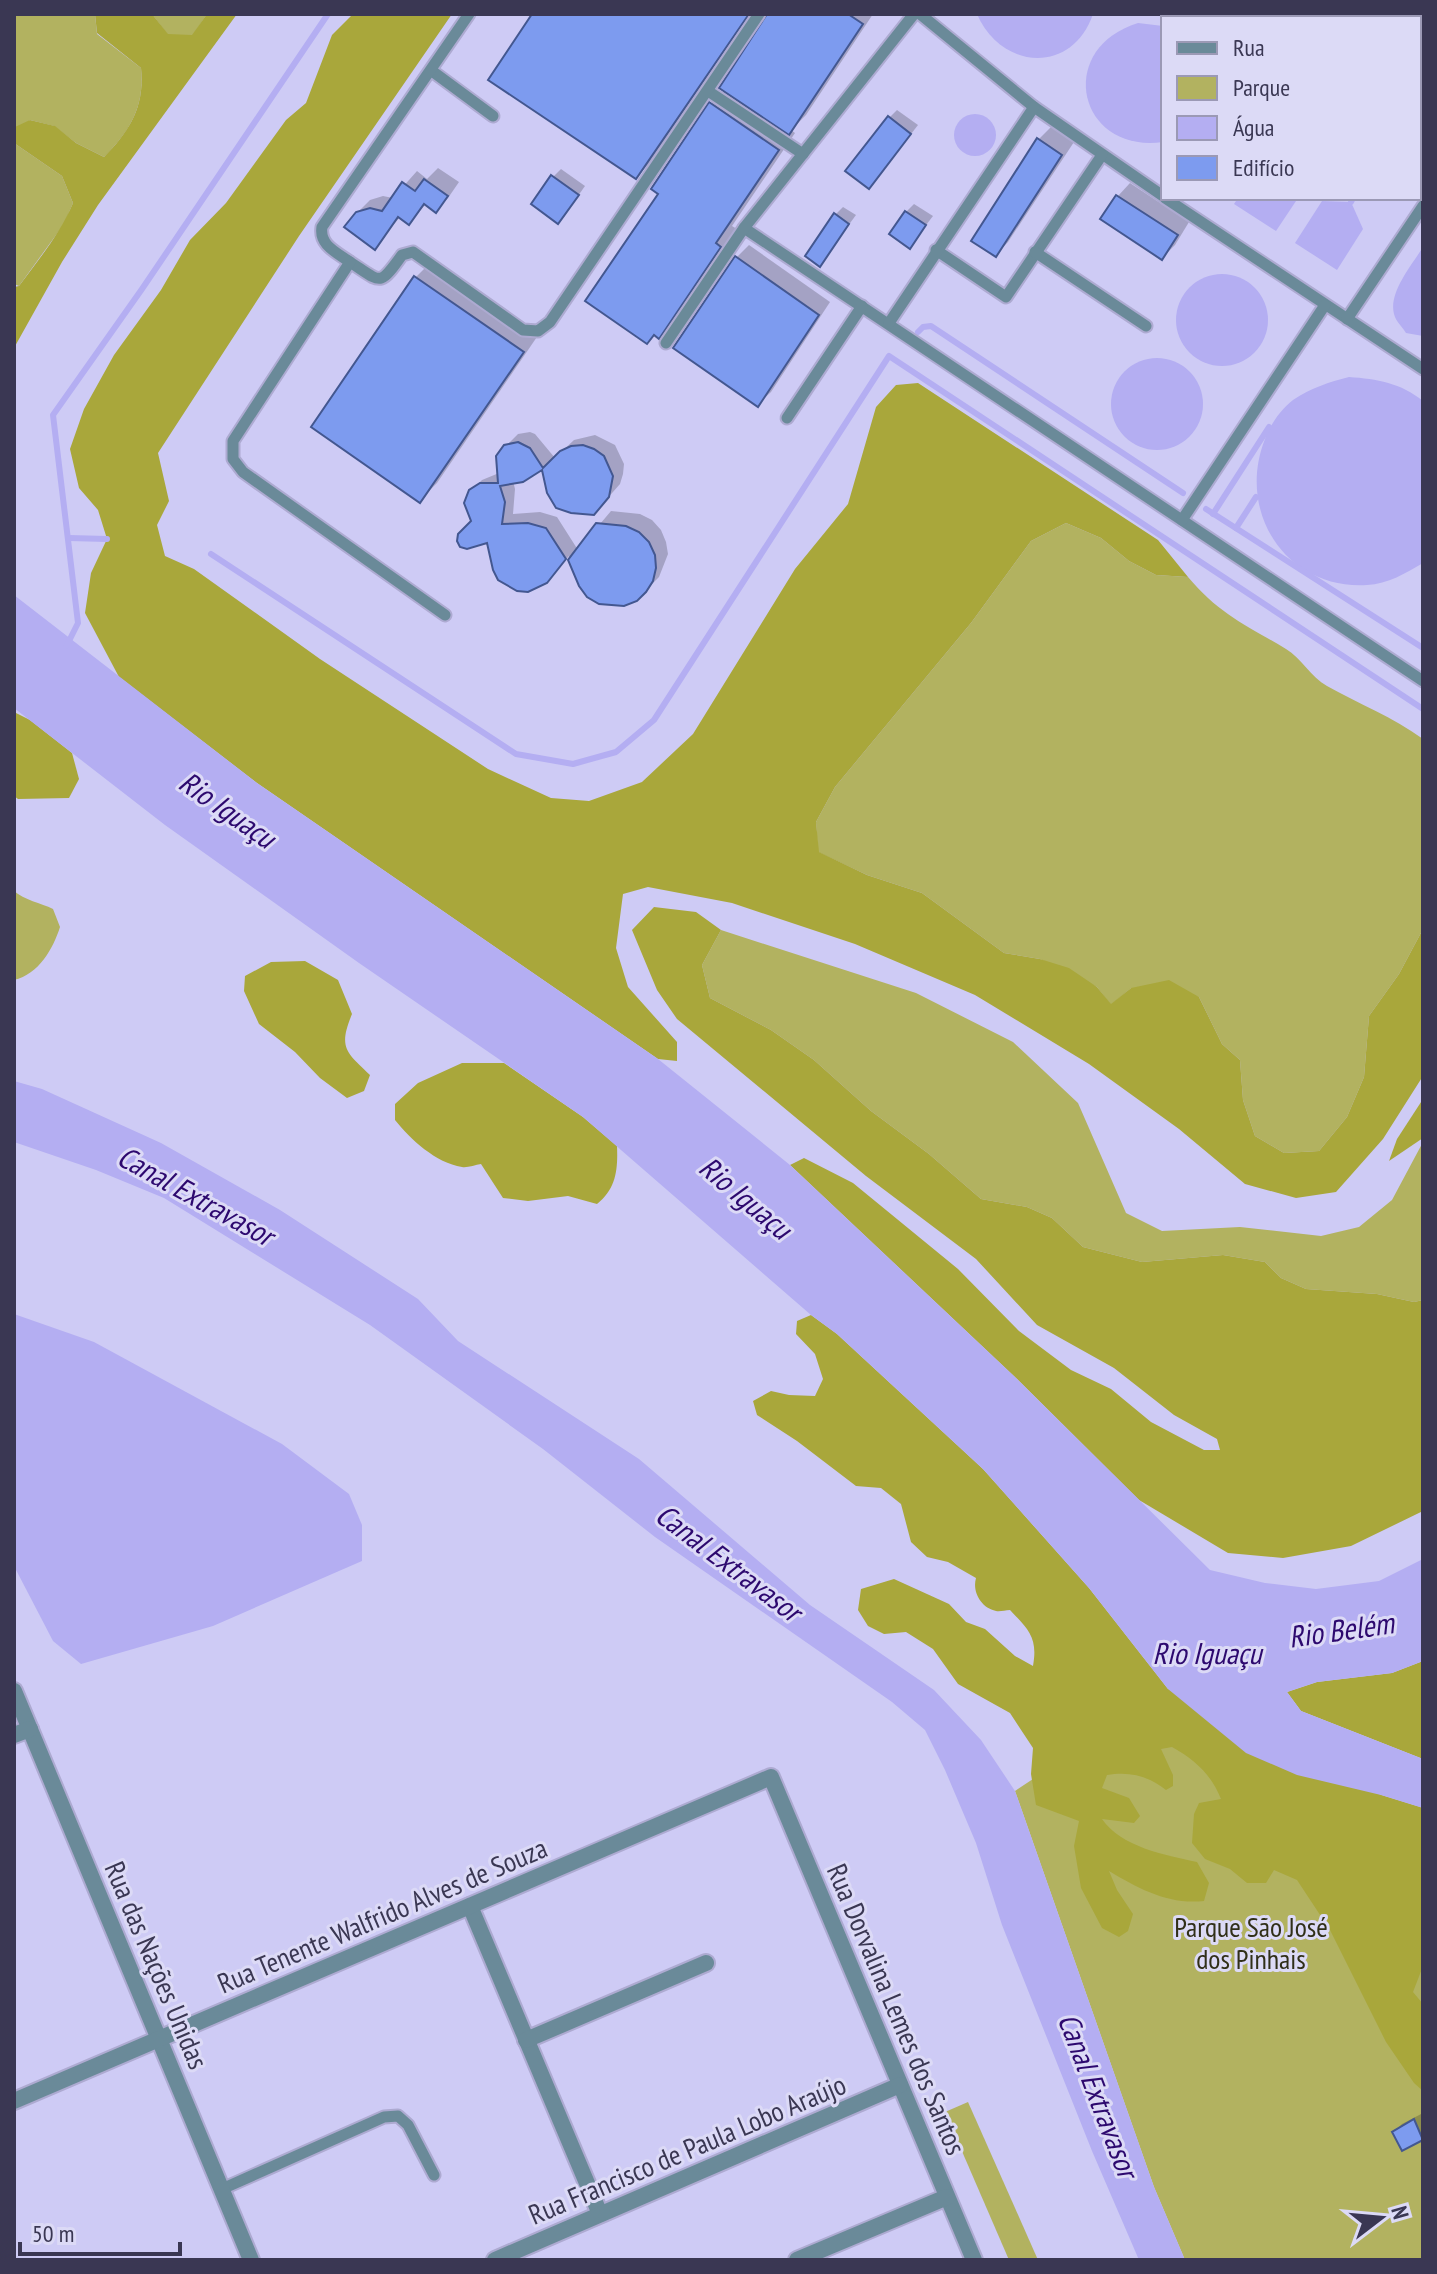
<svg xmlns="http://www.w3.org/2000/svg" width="1437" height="2274" viewBox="0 0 1437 2274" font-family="'PT Sans Narrow',sans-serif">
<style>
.green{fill:#b2b260}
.forest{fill:#a9a73b}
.water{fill:#b4aef2}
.shadow{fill:#0003}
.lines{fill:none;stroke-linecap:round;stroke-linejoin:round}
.stream{stroke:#b4aef2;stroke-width:6}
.building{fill:#7d9bef;stroke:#435790;stroke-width:2}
.lane-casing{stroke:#adaad1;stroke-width:15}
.street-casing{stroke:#adaad1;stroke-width:20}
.lane{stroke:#6a8a99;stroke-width:11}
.street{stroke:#6a8a99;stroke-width:16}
.labels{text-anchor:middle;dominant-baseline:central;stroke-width:6;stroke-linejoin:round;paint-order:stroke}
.street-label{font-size:28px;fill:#3a3753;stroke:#dcdaf6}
.park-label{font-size:28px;fill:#302f18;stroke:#dcdaf6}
.water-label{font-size:30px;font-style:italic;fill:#2d096f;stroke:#dcdaf6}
</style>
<rect width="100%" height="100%" fill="#cecbf5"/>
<g class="green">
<path d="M14,14H95L97,34L141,68C145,106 130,131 104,157L76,143L54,126L30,120L14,134Z"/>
<polygon points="152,14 207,14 193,35 168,35"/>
<polygon points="14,143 62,176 73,203 64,224 19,286 14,284"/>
<path d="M1066,523L1101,538L1129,561L1156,575L1188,577C1219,614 1246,625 1286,649C1301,658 1311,677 1327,686C1359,704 1393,717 1423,739V929L1399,974L1369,1016L1364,1077L1347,1117L1319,1151L1284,1153L1255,1136L1243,1100L1240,1060L1222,1044L1199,997L1131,988L1111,1005L1097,987L1040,959L1004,953L922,893L867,875L818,852L816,822L835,787L971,623L1031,541Z"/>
<path d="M14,891C24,900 41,903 53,909L60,927C53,949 39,974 14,980Z"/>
<polygon points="721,930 916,993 1013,1042 1078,1103 1126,1213 1162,1231 1240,1227 1321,1236 1359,1227 1392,1200 1423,1142 1423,1300 1414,1302 1377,1294 1306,1289 1281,1278 1265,1262 1223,1255 1142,1262 1083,1247 1052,1218 1027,1207 981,1199 929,1154 871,1111 814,1060 771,1030 710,998 702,965"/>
<polygon points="1168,1689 1246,1753 1423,1808 1423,2260 1185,2260 1154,2187 1015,1791"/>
<polygon points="968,2102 1038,2260 1009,2260 945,2112"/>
</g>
<g class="forest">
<path d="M95,14H152L168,34L192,35L207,14H237L98,205L62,262L14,348V287L19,286C39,259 60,234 73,203L62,176L14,143L15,127L30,120L55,126L76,143L104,157C130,131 145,106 141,68L97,33Z"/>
<polygon points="353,14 452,14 299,236 158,453 169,501 157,525 165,556 194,569 320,659 488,769 551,798 589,801 642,782 693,734 795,569 848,504 876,407 896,385 918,383 1158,540 1188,577 1156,575 1129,561 1101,538 1066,523 1031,541 971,623 835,787 816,822 819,852 867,875 922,893 1004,953 1040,959 1069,968 1097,987 1111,1004 1131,988 1169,980 1199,997 1222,1044 1240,1060 1243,1100 1255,1136 1284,1153 1319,1151 1347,1117 1364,1077 1369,1016 1399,974 1423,929 1423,1076 1383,1139 1336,1192 1296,1198 1245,1184 1179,1129 1089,1064 975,995 855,944 732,903 648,887 623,894 616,948 628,987 677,1042 677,1061 658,1059 257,783 119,677 85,613 91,573 107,539 98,510 79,488 70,449 84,409 114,355 161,290 190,240 226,203 286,120 306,103 332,35"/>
<polygon points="14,712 30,720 72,753 79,779 69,798 18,799 14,796"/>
<polygon points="654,907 696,912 721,930 702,965 710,998 771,1030 814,1060 871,1111 929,1154 981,1199 1027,1207 1052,1218 1083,1247 1142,1262 1223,1255 1265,1262 1281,1278 1306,1289 1377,1294 1414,1302 1423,1300 1423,1511 1351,1546 1283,1558 1228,1553 1139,1500 1016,1378 790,1165 804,1158 853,1183 958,1269 1019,1331 1071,1370 1111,1389 1151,1422 1204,1450 1220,1450 1217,1439 1174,1415 1114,1368 1037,1325 976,1259 866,1176 677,1019 657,990 632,930"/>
<path d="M305,961L338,980L352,1014C338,1048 346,1052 370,1075L364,1091L347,1098L320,1078L295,1052L259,1024L244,991L245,976L271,962Z"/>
<path d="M462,1063H504L583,1117L617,1146C618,1170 616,1189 597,1204L568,1196L528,1201L503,1198L481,1164C475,1165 467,1168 462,1167C436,1163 410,1139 395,1120V1104L418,1083Z"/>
<polygon points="1423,1099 1423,1138 1389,1161 1397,1139"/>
<path d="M811,1315L837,1334L983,1469L1089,1588L1168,1689L1381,1795L1423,1808V1948L1421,1949L1423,1966L1413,1992L1423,2004V2091L1414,2083L1386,2042L1330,1930L1297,1880L1274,1870L1266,1883H1247L1230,1869L1205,1859L1192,1843L1194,1814L1199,1803L1221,1799C1211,1774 1195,1760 1172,1747L1161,1749L1173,1775V1786L1166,1790C1148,1776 1130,1771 1107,1775L1102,1788L1129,1798L1140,1816L1134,1823L1102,1819C1121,1847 1165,1855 1197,1862L1209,1883L1204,1901C1169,1905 1139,1889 1109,1871L1117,1890L1133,1914L1128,1931L1119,1937L1102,1928L1081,1888L1074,1846L1079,1821L1036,1805L1031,1774L1033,1748L1010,1713L958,1684L933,1649L906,1632L884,1634L868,1626L858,1610L861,1589L894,1579L949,1604L966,1622L985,1629L1015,1656L1033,1666C1038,1638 1029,1630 1010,1610C1005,1610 1000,1612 996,1611C981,1608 972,1592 976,1578L948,1562L927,1557L911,1542L901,1504L881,1488L856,1486L797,1441L757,1415L753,1401L771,1391L789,1395L815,1396L823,1379L815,1354L796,1334L797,1321Z"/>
<polygon points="1423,1661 1423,1759 1301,1711 1287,1692 1317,1682 1392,1673"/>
</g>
<g class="water">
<path d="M977,14H1093C1072,75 1001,70 977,14Z"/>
<path d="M1138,23L1163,26V142C1078,154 1054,49 1138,23Z"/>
<circle cx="975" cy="135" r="21"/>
<polygon points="1238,198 1298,198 1276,231 1234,204"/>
<polygon points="1322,201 1351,202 1363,229 1337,270 1295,243"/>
<path d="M1423,247V336L1406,333C1403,328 1397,322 1395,317C1386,295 1412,265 1423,247Z"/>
<circle cx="1222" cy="320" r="46"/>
<circle cx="1157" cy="404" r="46"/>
<path d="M1349,377C1377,379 1401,383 1423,401V563C1406,573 1388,584 1367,585C1286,590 1236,512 1265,439C1270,425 1281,409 1293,400C1311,388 1329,382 1349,377Z"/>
<polygon points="14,595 257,783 658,1059 790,1165 1016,1378 1210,1570 1265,1583 1316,1589 1379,1581 1423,1559 1423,1661 1392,1673 1317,1682 1287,1692 1301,1711 1423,1759 1423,1808 1381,1795 1297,1775 1246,1753 1168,1689 1089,1588 983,1469 837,1334 811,1315 583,1117 359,963 165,825 14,708"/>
<polygon points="14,1081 42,1089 161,1143 280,1210 418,1299 458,1341 639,1459 810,1605 934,1690 981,1740 1015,1791 1154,2187 1185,2260 1139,2260 1092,2151 1002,1925 976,1843 945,1770 925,1730 892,1702 655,1537 543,1449 370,1325 164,1198 96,1170 14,1142"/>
<polygon points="14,1314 94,1342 282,1444 349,1494 362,1525 362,1561 213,1626 81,1664 53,1641 14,1566"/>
</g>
<g class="shadow">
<polygon points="534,14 753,14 653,160 636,177"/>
<polygon points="768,14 873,14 806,115 791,130 795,133 732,226 737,229 675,319 658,336 661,193 711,103 725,90"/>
<polygon points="1214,14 1258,14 1257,18 1213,18"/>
<polygon points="1365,14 1376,14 1378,18 1360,18"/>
<polygon points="1415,14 1423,16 1423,116 1419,120 1419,18 1411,18"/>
<polygon points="897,110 918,125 877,178 889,118"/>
<polygon points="1051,127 1074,142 1008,242 996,255 1038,140"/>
<polygon points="438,168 459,182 448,198 436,210 426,204 409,223 400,217 375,247 357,213 370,200 383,196 393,198 417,171 427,179"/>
<polygon points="561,169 585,186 566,213 553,177"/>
<polygon points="1130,183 1189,222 1175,245 1162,258 1103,219 1118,196"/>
<polygon points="914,204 933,216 910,246 906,212"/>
<polygon points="843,207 856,215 820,264 835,215"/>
<polygon points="749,245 830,302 771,392 758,404 736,258"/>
<polygon points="432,261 539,334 437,483 420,500 415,278"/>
<polygon points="530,432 535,434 555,458 574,440 595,435 615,445 624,464 623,474 620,484 605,501 549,492 544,467 522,480 513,481 515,489 513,514 540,512 557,517 578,550 611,511 640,514 652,520 661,530 666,542 668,554 659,577 645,591 581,585 569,556 546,582 488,540 473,521 470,492 482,480 499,473 506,446 518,434"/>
<polygon points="1423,2113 1423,2137 1403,2148 1394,2132 1402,2124"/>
</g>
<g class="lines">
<g class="stream">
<polyline points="1351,202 1353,198"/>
<polyline points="918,332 923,327 931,326 1183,493"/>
<polyline points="1206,509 1423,648"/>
<polyline points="1213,514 1269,427"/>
<polyline points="1236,528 1256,497"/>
<polyline points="69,538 107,539"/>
<polyline points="211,554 516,754 573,764 616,752 654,720 889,356 1423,709"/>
<polyline points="67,645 78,623 53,415 142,289 328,14"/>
</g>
</g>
<g class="building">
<polygon points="532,14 749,14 636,179 488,80"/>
<polygon points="767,14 848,14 863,24 789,135 719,88"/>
<polygon points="709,102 779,150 716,243 721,247 659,339 654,335 647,344 585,301 658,194 651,189"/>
<polygon points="888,116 911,134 869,189 845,171"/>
<polygon points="1037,138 1062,155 996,257 971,241"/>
<polygon points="551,175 579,195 558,224 531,204"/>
<polygon points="424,179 448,196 436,213 424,204 409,225 398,217 375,250 344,227 356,212 370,208 382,211 402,182 415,191"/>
<polygon points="1116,195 1178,235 1162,260 1100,219"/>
<polygon points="905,211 926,225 910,249 889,234"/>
<polygon points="834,213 849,224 820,267 805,256"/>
<polygon points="735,256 819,315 758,407 673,348"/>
<polygon points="414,276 524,352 420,503 311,427"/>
<polygon points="518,442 530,448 543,468 560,451 571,446 583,445 594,449 604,456 613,476 609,497 594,515 571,513 556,508 547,493 542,470 523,482 500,486 505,502 502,524 528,523 546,528 566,559 547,583 528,592 517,591 498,580 493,570 487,543 467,549 460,547 457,541 458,534 471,521 464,503 469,490 480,483 498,483 496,456 504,445"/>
<polygon points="596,523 626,526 639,532 649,542 655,555 656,568 653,581 646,592 637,601 624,606 599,604 587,597 579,586 568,560"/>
<polygon points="1414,2119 1423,2140 1402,2151 1392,2132"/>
</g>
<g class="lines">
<g class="lane-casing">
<g id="lane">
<polyline points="920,14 1034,107 1163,196"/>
<polyline points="1419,14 1423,17"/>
<polyline points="1345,18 1355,14"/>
<polyline points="432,71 493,116"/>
<polyline points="708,91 803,154"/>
<polyline points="1165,198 1423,369"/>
<polyline points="744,228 1423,681"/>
<polyline points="936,250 1006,297 1102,155"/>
<polyline points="1035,252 1146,326"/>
<path d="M350,262C382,283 379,287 402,255L413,252L523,330L538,331L550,322L759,14"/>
<polyline points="1347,319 1423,206"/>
<polyline points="889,323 1034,107"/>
<polyline points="666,343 744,228 914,14"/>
<polyline points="787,418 862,306"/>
<polyline points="1182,520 1325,305"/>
<path d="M445,615L243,472L233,459V441L350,262C336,252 319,245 322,227L469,14"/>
<polyline points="222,2189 384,2117 398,2116 408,2125 434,2175"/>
</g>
</g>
<g class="street-casing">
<g id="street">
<polyline points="14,1691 251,2260"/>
<polyline points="14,1735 30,1729"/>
<polyline points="470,1906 600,2214"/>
<polyline points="526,2040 706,1963"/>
<polyline points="14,2101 771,1777 974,2260"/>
<polyline points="495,2260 900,2085"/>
<polyline points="797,2260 947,2197"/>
</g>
</g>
<use href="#lane" class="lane"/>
<use href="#street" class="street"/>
</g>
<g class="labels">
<g class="street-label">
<text transform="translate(382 1915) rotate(-23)">Rua Tenente Walfrido Alves de Souza</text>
<text transform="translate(157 1965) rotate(67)">Rua das Nações Unidas</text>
<text transform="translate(897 2009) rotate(67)">Rua Dorvalina Lemes dos Santos</text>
<text transform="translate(687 2149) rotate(-23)">Rua Francisco de Paula Lobo Araújo</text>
</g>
<g class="park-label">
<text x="1251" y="1926">Parque São José<tspan x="1251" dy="32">dos Pinhais</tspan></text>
</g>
<g class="water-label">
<text transform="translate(228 809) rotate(35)">Rio Iguaçu</text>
<text transform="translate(196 1195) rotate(29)">Canal Extravasor</text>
<text transform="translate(746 1197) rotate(40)">Rio Iguaçu</text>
<text transform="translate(729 1562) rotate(37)">Canal Extravasor</text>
<text transform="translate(1341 1629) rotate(-8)">Rio Belém</text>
<text x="1207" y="1652">Rio Iguaçu</text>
<text transform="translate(1099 2095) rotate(69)">Canal Extravasor</text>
</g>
</g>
<rect width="1437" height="2274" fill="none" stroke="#3a3753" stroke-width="32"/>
<rect x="1161" y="16" width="260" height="184" fill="#dcdaf6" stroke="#9b99b5" stroke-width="2"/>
<rect x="1177" y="42" width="40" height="12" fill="#6a8a99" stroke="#9b99b5" stroke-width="2"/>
<text x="1233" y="56" font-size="24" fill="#3a3753">Rua</text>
<rect x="1177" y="76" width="40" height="24" fill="#b2b260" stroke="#9b99b5" stroke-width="2"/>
<text x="1233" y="96" font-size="24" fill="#3a3753">Parque</text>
<rect x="1177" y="116" width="40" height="24" fill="#b4aef2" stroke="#9b99b5" stroke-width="2"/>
<text x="1233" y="136" font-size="24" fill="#3a3753">Água</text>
<rect x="1177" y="156" width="40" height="24" fill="#7d9bef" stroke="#9b99b5" stroke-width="2"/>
<text x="1233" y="176" font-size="24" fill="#3a3753">Edifício</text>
<g transform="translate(1381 2218) rotate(74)" stroke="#dcdaf6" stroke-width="6" paint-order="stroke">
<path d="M0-6L14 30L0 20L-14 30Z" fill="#3a3753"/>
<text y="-12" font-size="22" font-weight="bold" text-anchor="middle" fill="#3a3753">N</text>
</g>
<path d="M20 2242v12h160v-12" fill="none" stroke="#3a3753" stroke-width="4"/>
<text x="32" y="2242" font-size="24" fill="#3a3753" stroke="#dcdaf6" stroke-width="6" paint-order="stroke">50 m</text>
</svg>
